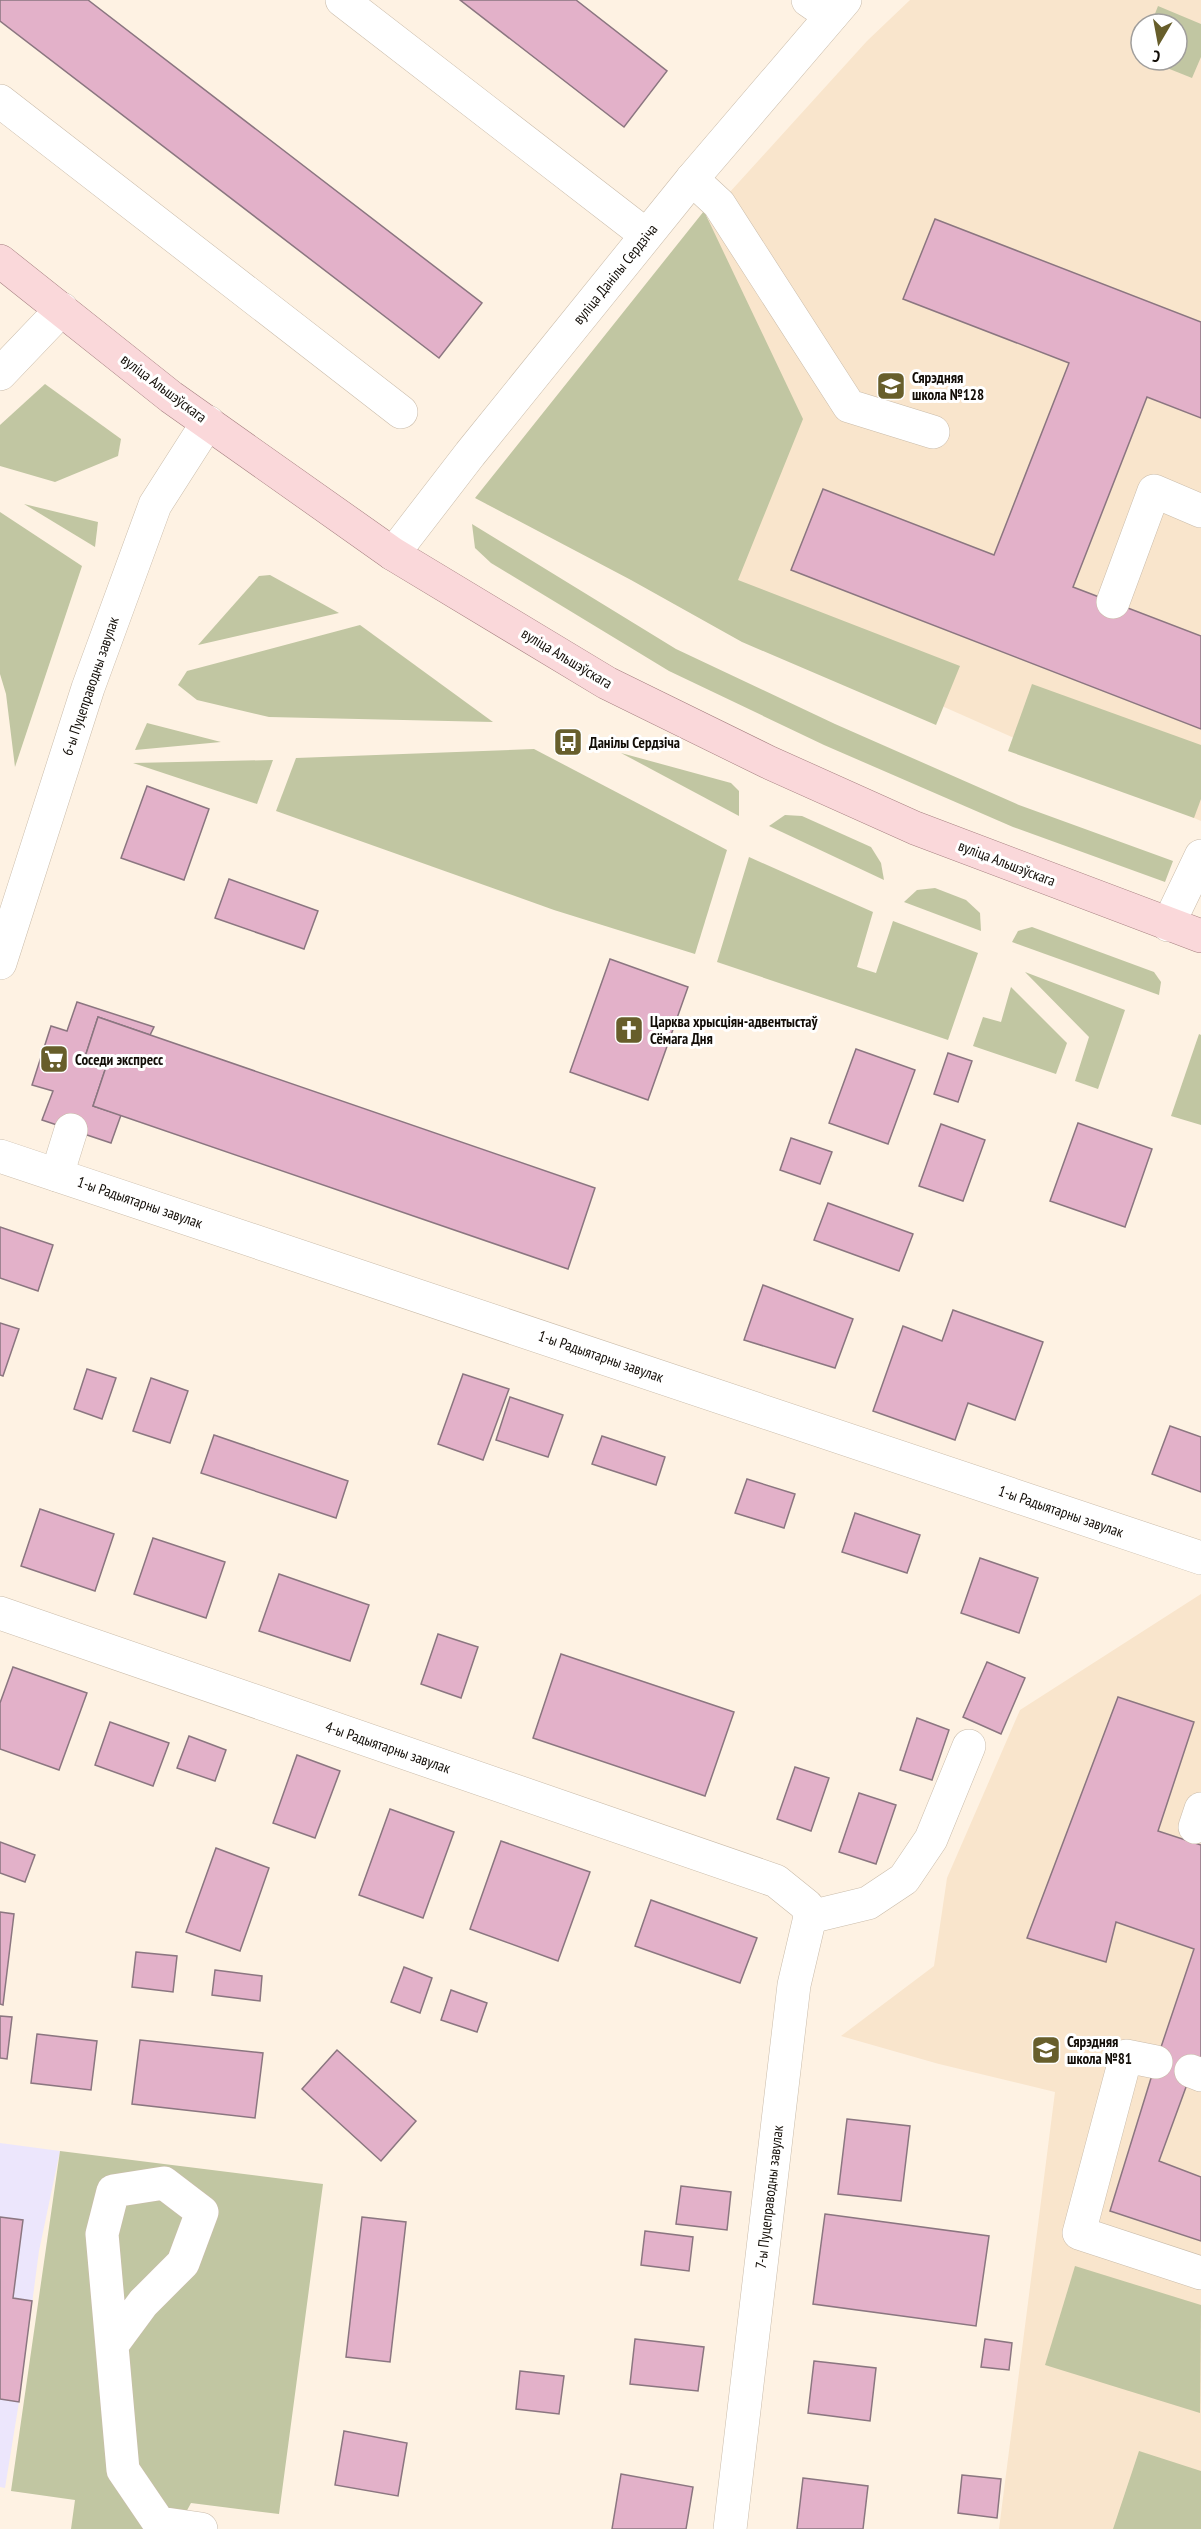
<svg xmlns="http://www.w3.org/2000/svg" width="1201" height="2529" viewBox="0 0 1201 2529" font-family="'PT Sans Narrow',sans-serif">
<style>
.commercial{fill:#ece6fc}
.built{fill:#f9e5cc;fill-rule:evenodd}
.green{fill:#c1c6a2}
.building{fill:#e3b1c9;stroke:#8b7680;stroke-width:1.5}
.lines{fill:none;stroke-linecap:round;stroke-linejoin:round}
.minor-casing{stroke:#cabcaa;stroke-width:34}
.major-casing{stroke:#a68081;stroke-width:34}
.minor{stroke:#fff;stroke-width:33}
.major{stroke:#fad8da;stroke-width:33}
.labels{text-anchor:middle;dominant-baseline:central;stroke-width:6;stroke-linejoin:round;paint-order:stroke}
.street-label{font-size:15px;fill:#120d07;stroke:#fff}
.poi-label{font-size:15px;font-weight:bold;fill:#120d07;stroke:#fff;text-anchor:start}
</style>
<rect width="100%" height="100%" fill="#fef2e3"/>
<polygon class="commercial" points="0,2143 60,2151 39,2251 19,2402 5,2488 0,2487"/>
<g class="built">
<path d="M910,0H1201V821L486,504L676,269L719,204L867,41ZM1141,24H1177V60H1141Z"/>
<polygon points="1201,1594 1201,2529 999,2529 1055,2092 939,2064 841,2036 934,1966 947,1878 1020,1710"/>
</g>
<g class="green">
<polygon points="1158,6 1201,24 1201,57 1192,78 1147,60 1177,60 1177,24 1151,24"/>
<polygon points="704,211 803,419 738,580 960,666 936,725 742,642 631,580 475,498"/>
<polygon points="45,384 121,439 118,456 55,482 0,466 0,425"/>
<polygon points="24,504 98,522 95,547"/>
<polygon points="0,512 82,566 15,767 6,694 0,674"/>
<polygon points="472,524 676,649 835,724 1019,805 1173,861 1165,882 1013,827 824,745 669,671 491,563 475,548"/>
<polygon points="270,575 339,613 198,645 259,576"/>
<polygon points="360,625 493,722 269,717 197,700 178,685 187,671"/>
<polygon points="1032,684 1201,745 1201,799 1194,818 1008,751"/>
<polygon points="147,723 221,742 135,750"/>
<polygon points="534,749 727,850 695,954 554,910 276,811 296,758"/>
<polygon points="621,753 731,783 739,791 739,816"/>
<polygon points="273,760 257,804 133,763"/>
<polygon points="785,815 802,816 871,847 881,863 884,880 769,826"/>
<polygon points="749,857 873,912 857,967 876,973 893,921 978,953 948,1040 717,962"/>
<polygon points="935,888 966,900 980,913 981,931 904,902 917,890"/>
<polygon points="1032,927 1154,972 1161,982 1159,995 1012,942 1018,931"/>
<polygon points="1025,972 1125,1010 1098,1089 1075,1081 1089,1037"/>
<polygon points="1011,987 1067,1043 1056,1074 973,1046 983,1017 1001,1022"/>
<polygon points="1199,1034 1201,1035 1201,1125 1171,1116"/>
<polygon points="60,2151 323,2184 279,2514 191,2503 177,2529 71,2529 75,2500 11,2491"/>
<polygon points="1075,2266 1201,2305 1200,2413 1045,2365"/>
<polygon points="1139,2451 1201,2471 1201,2529 1113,2529"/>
</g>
<g class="building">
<polygon points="0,0 88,0 482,303 439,358 0,21"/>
<polygon points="460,0 576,0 667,71 624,127"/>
<polygon points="935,219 1201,322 1201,418 1147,397 1073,587 1201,636 1201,729 791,570 823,489 994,555 1069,363 903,299"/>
<polygon points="147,786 209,809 184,880 121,858"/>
<polygon points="229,879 318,911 304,949 215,918"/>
<polygon points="610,959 688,987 648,1100 570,1072"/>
<polygon points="77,1002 154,1027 150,1035 98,1017 84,1060 106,1067 93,1106 121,1115 111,1143 42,1120 53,1091 32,1085 51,1026 67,1031"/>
<polygon points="98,1017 595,1188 568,1269 93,1106 106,1067 84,1060"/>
<polygon points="856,1049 915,1070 888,1144 829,1123"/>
<polygon points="948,1053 972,1061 958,1102 934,1094"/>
<polygon points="1078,1123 1152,1149 1125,1227 1050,1201"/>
<polygon points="941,1124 985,1140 963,1201 919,1186"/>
<polygon points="791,1138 832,1152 820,1184 780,1170"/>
<polygon points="828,1203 913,1234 899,1271 814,1240"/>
<polygon points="0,1227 53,1245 38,1291 0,1278"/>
<polygon points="763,1285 853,1319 835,1368 744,1340"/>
<polygon points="953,1310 1043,1342 1015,1420 968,1403 955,1440 873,1411 903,1326 942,1341"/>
<polygon points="0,1323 19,1329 3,1376 0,1375"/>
<polygon points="87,1369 116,1378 102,1419 74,1409"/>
<polygon points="463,1374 509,1389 483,1460 438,1444"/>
<polygon points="151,1378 188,1391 170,1443 133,1431"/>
<polygon points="510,1397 563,1415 548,1457 496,1440"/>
<polygon points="1170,1426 1201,1437 1201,1492 1152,1474"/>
<polygon points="214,1435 348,1481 336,1518 201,1473"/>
<polygon points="602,1436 665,1457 656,1485 592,1464"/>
<polygon points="747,1479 795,1494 784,1528 735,1513"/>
<polygon points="40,1509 114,1534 95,1591 21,1566"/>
<polygon points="855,1513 920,1535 907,1573 842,1552"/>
<polygon points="153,1538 225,1562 206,1618 134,1594"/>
<polygon points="980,1558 1038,1578 1019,1633 961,1613"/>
<polygon points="279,1574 369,1605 350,1661 259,1631"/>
<polygon points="438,1634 478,1647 461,1698 421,1684"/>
<polygon points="561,1654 734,1712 705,1796 533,1738"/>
<polygon points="987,1662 1025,1678 1001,1734 963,1717"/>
<polygon points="13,1667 87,1693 59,1770 0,1749 0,1703"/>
<polygon points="1118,1697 1194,1722 1158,1831 1201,1845 1201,2058 1197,2057 1159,2161 1201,2177 1201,2241 1110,2211 1156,2062 1194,1949 1116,1922 1106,1962 1027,1938"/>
<polygon points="917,1718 949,1730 932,1780 900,1770"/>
<polygon points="110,1722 169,1743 153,1786 95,1765"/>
<polygon points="189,1736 226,1750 215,1781 177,1768"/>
<polygon points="297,1755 340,1771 315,1838 273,1823"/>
<polygon points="795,1767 829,1778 811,1831 777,1819"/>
<polygon points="859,1793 896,1805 876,1864 839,1852"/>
<polygon points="390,1809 454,1832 423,1918 359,1895"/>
<polygon points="501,1841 590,1872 558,1961 470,1929"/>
<polygon points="0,1842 35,1855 25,1882 0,1873"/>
<polygon points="216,1848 269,1868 240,1951 186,1932"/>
<polygon points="651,1900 757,1938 740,1983 635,1946"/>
<polygon points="0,1912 14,1914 3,2005 0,2004"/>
<polygon points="136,1952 177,1956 173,1992 132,1987"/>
<polygon points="404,1967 432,1978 420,2013 391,2002"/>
<polygon points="215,1970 262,1976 260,2001 212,1995"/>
<polygon points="451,1990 487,2003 477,2032 441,2020"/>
<polygon points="0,2016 12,2017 7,2059 0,2058"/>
<polygon points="37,2034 97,2041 91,2090 31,2083"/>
<polygon points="140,2040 263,2053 255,2118 132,2104"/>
<polygon points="337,2050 416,2121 381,2161 302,2089"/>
<polygon points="847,2119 910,2126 901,2201 838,2194"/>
<polygon points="681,2186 731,2192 727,2230 676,2224"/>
<polygon points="825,2214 989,2236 976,2326 813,2304"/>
<polygon points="0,2217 23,2220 13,2298 32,2301 19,2402 0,2399"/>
<polygon points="362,2217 406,2222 390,2362 346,2357"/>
<polygon points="645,2231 693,2237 689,2271 641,2265"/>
<polygon points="635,2339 704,2347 698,2391 630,2384"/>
<polygon points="985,2339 1012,2343 1009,2370 981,2367"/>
<polygon points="814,2361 876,2368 870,2421 808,2413"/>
<polygon points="520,2371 564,2376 559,2414 516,2409"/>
<polygon points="344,2431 407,2443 398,2496 335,2485"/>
<polygon points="621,2474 693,2487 686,2529 612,2529"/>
<polygon points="962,2475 1001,2479 997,2518 958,2513"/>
<polygon points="803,2478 868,2486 863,2529 797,2529"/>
</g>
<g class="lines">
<g class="minor-casing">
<g id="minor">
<polyline points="342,0 646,235"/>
<polyline points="808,0 831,16"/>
<polyline points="0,101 401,412"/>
<polyline points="692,179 719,204 849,406 933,432"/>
<polyline points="0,374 62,309"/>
<polyline points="393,554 470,454 692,179 845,0"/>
<polyline points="1113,602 1154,491 1201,511"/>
<polyline points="1168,925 1201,856"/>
<polyline points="0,963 88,688 155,505 208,422"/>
<polyline points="0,1156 1201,1558"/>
<polyline points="57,1175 71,1130"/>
<polyline points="0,1613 776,1881 807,1906 810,1917 794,1985 730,2529"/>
<polyline points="1195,1827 1201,1809"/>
<polyline points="810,1917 868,1903 904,1879 931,1839 969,1746"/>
<polyline points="1156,2062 1126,2056 1079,2233 1201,2273"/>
<polyline points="1191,2071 1201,2075"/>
<polyline points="112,2345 143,2303 183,2263 202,2212 164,2183 113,2191 102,2234 123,2470 159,2523 201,2529"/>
</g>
</g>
<g class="major-casing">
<polyline id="major" points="0,261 171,397 393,554 607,683 768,762 915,828 1201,936"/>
</g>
<use href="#minor" class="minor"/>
<use href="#major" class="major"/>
</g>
<defs>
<g id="school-square" transform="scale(1.5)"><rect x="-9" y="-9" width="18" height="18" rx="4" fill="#675e2b" stroke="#fff"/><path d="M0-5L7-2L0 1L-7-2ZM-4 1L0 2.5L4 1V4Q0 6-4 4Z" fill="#fff"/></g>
<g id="bus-square" transform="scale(1.5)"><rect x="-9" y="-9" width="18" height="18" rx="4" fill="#675e2b" stroke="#fff"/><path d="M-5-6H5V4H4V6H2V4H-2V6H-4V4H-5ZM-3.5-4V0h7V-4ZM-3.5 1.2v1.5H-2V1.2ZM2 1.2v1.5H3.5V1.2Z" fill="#fff"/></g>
<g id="church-square" transform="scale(1.5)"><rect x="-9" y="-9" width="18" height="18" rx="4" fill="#675e2b" stroke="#fff"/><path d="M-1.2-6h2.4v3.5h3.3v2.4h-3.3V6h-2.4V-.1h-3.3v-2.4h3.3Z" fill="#fff"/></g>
<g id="supermarket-square" transform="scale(1.5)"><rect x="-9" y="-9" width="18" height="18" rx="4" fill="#675e2b" stroke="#fff"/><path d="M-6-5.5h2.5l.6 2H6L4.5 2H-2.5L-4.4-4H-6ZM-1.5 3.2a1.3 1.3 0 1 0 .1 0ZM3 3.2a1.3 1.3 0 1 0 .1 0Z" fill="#fff"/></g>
</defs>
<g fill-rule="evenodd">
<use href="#school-square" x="891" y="386"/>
<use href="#bus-square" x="568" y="742"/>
<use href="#church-square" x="629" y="1030"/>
<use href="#supermarket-square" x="54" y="1059"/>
<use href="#school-square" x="1046" y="2050"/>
</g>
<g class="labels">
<g class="street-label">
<text transform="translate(615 274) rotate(-51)">вуліца Данілы Сердзіча</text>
<text transform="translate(164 388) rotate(37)">вуліца Альшэўскага</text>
<text transform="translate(567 658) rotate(31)">вуліца Альшэўскага</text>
<text transform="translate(90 686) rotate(-71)">6-ы Пуцеправодны завулак</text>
<text transform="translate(1007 863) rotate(21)">вуліца Альшэўскага</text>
<text transform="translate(140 1202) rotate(19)">1-ы Радыятарны завулак</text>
<text transform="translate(601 1356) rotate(19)">1-ы Радыятарны завулак</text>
<text transform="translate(1061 1511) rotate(19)">1-ы Радыятарны завулак</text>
<text transform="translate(388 1747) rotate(19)">4-ы Радыятарны завулак</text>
<text transform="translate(769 2197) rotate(-83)">7-ы Пуцеправодны завулак</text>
</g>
<g class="poi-label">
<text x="912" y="377">Сярэдняя<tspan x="912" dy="17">школа №128</tspan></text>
<text x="589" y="742">Данілы Сердзіча</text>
<text x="650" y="1021">Царква хрысціян-адвентыстаў<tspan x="650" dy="17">Сёмага Дня</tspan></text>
<text x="75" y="1059">Соседи экспресс</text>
<text x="1067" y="2041">Сярэдняя<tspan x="1067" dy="17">школа №81</tspan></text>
</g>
</g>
<g transform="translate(1159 42) rotate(190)"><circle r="28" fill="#ffffff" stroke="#a09e9c" stroke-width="1.5"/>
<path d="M0-4.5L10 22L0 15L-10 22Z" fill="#675e2b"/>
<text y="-9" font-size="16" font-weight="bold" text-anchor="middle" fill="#120d07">С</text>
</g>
</svg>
